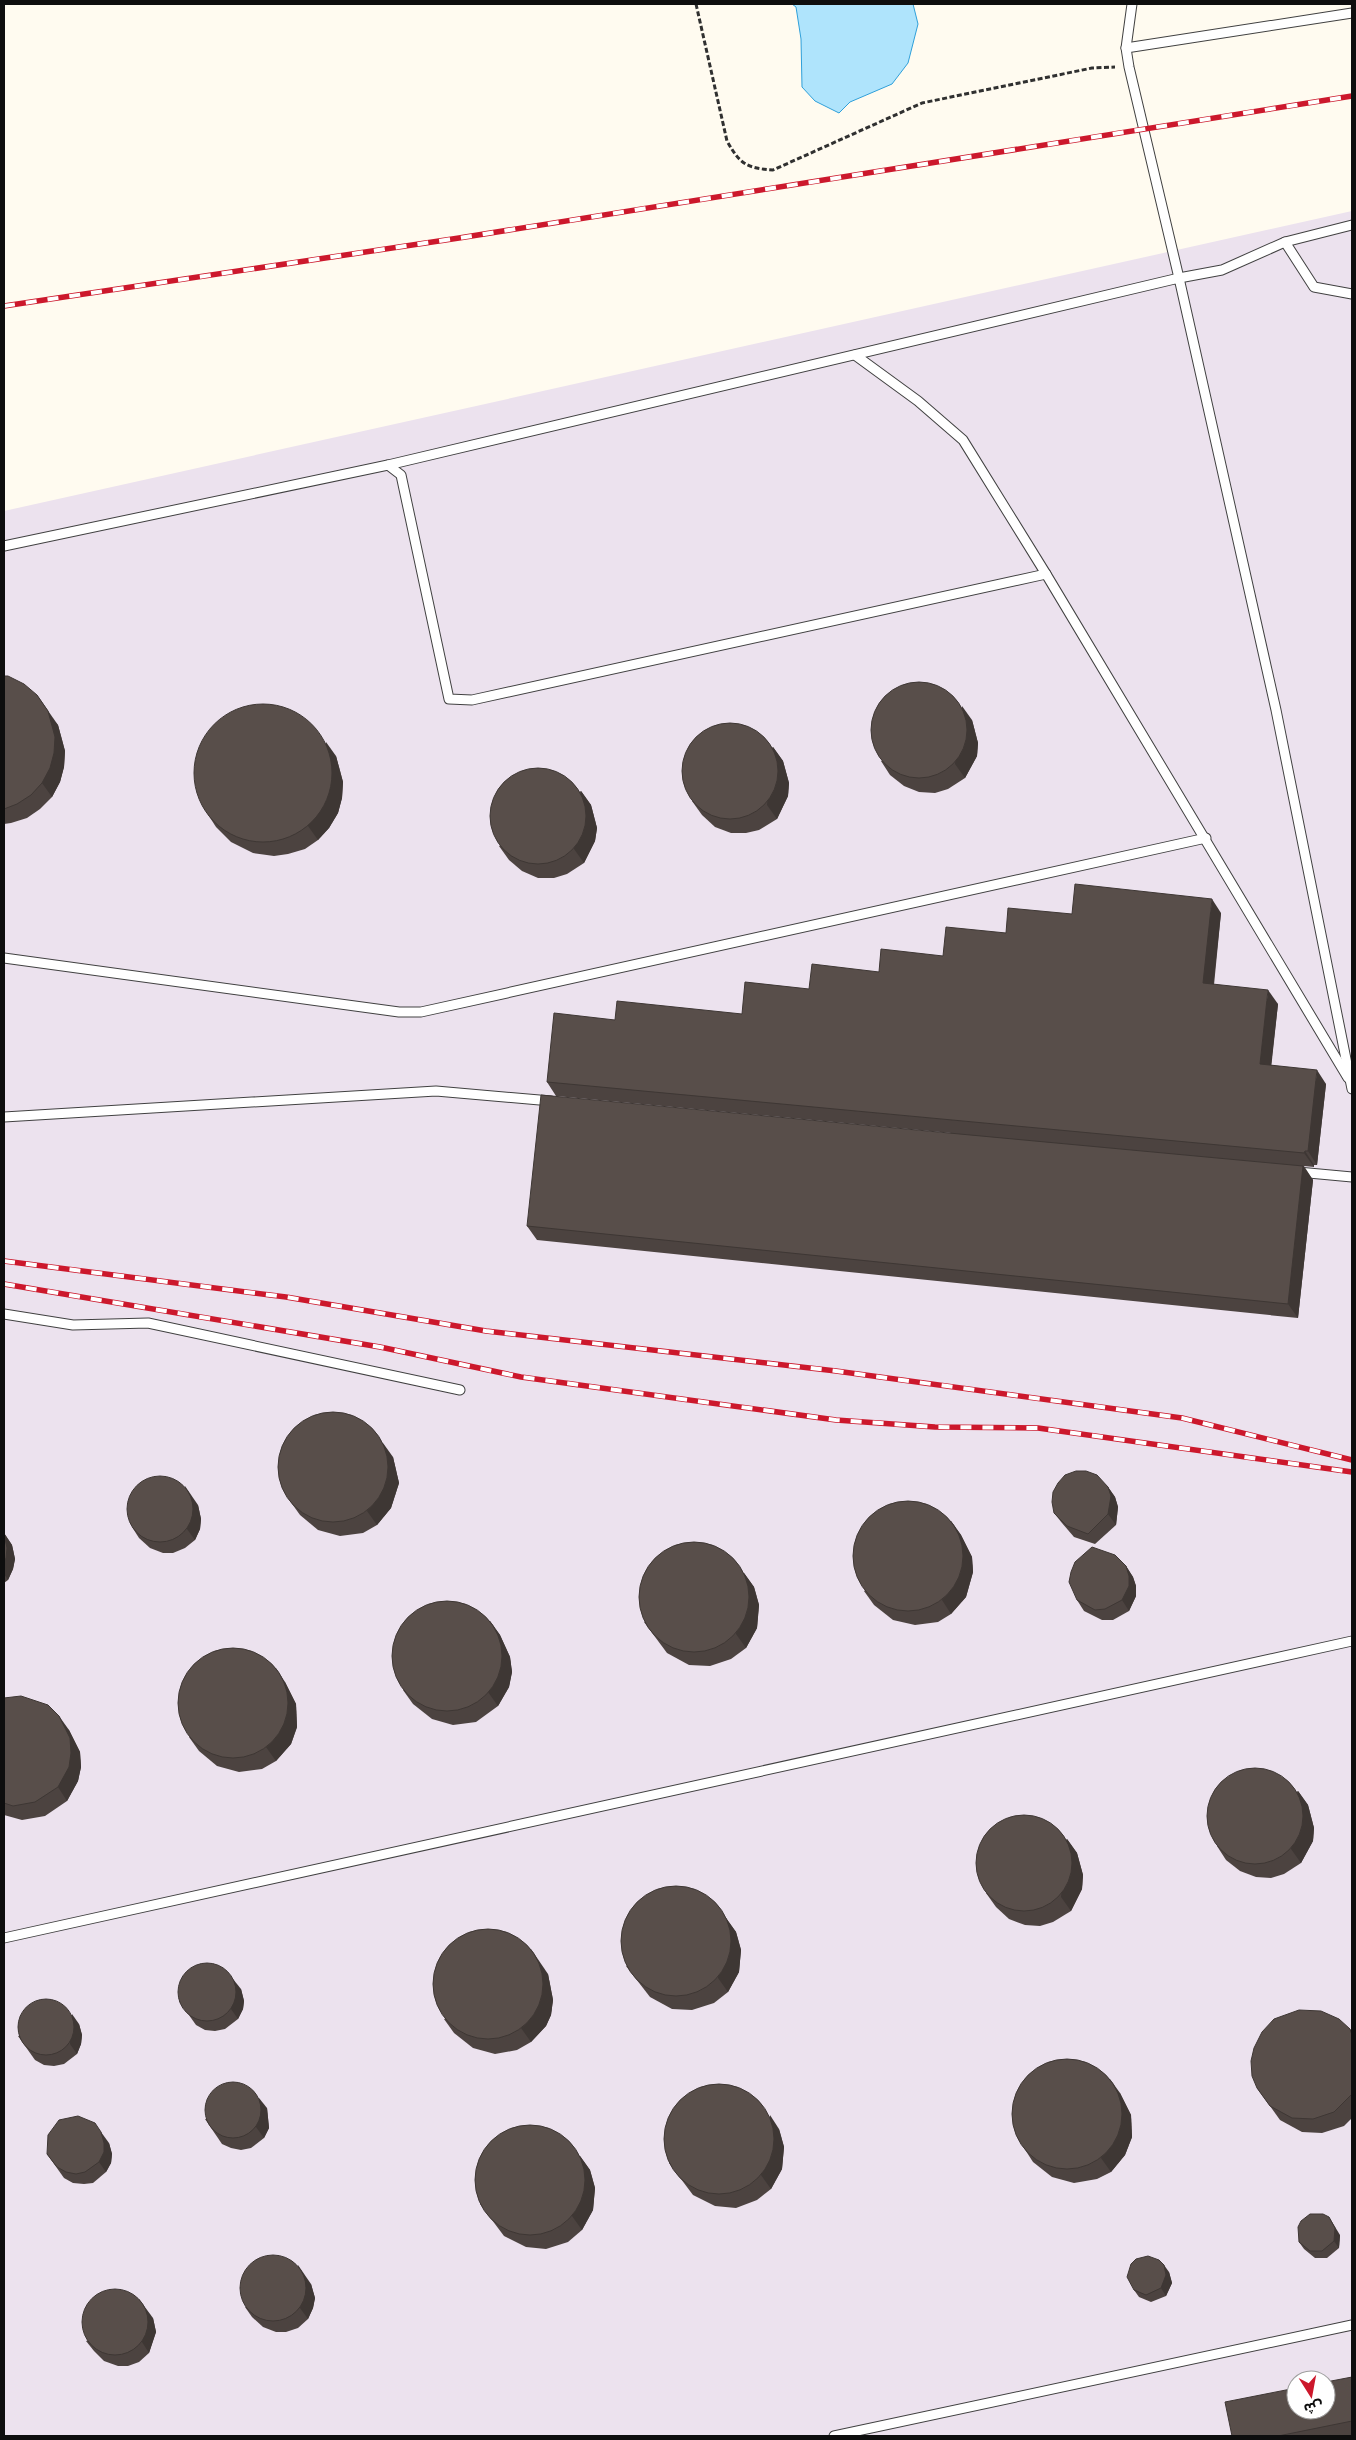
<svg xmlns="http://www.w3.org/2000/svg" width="1356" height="2440" viewBox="0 0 1356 2440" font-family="Georgia,'Noto Sans Arabic',serif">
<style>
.industrial{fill:#ece2ee;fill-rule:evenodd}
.water{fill:#afe4fc;stroke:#2fa0da}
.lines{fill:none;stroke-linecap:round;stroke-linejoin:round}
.service-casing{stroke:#414141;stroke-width:11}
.path{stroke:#303030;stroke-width:3;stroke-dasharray:5 2.5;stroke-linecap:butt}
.service{stroke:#fff;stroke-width:9}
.rail-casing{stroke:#cc182c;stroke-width:5.5}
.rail{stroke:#fff;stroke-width:4;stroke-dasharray:11;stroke-linecap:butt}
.wall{fill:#4c4340}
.shaded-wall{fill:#3e3734}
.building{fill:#584e4a;stroke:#3e3734}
</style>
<rect width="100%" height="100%" fill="#fffbf0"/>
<path class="industrial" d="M1352,211V2436H4V511ZM1296,2380H1326V2410H1296Z"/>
<polygon class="water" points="792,4 913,4 918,24 908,63 892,84 850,102 839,113 815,101 802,87 801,39 796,7"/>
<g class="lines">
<g class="service-casing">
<g id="service">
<polyline points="1132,4 1126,48 1129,67 1179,278 1222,270 1285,242 1352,225"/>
<polyline points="1126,48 1352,13"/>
<polyline points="1285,242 1314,287 1352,294"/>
<polyline points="855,355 918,401 963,440 1046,574 1348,1078"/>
<polyline points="388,465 401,475 449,699 472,700 1046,574"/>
<polyline points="4,546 388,465 1179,278 1276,710 1352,1089"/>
<polyline points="4,958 399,1012 421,1012 1206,838"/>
<polyline points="4,1117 436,1091 551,1101"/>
<polyline points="1298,1172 1352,1177"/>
<polyline points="4,1314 73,1325 148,1323 460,1390"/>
<polyline points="4,1938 1352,1641"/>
<polyline points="834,2436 1352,2325"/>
</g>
</g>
<path class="path" d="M696,4L727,141C740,164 746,168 773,170L922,103L1092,68L1115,67"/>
<use href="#service" class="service"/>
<g class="rail-casing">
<g id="rail">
<polyline points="4,306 459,238 1352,96"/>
<polyline points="4,1261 286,1297 486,1331 836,1371 1182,1418 1352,1460"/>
<polyline points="4,1284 380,1347 521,1377 836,1420 935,1427 1038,1428 1352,1472"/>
</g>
</g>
<use href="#rail" class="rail"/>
</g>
<g class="wall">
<polygon points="4,676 58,725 65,751 64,767 60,782 52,797 40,809 27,818 11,823 4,824"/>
<polygon points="972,720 978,743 977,756 965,778 948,789 935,793 919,792 904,786 890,775 881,761"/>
<polygon points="773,747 783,761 789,783 788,796 777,819 759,830 746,833 731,833 715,827 702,815 692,801"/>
<polygon points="336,756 343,782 342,798 338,813 329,828 318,840 305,849 288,854 274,856 253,853 231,842 216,827 207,813"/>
<polygon points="581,791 591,805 597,828 595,841 584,863 567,874 554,878 538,878 522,871 509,860 499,846"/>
<polygon points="1221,913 1214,985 1278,1004 1271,1065 1326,1084 1317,1165 1314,1165 1314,1167 1304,1166 1313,1180 1298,1318 537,1240 527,1226 951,1133 556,1096 547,1082 615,1020 742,1014 809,989 943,956 1006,933 1072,914"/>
<polygon points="393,1457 399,1483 391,1508 377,1525 363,1533 340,1536 318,1530 300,1515 290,1501"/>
<polygon points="1108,1487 1115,1497 1118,1507 1116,1525 1095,1544 1074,1537 1062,1523 1054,1513"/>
<polygon points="198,1505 201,1519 200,1529 195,1540 185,1548 173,1553 163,1553 150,1548 139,1538 132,1527"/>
<polygon points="951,1521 961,1535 972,1557 973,1572 966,1597 951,1614 938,1622 915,1625 893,1620 874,1605 864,1591"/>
<polygon points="4,1533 12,1545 15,1559 13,1569 8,1580 4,1583"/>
<polygon points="1126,1566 1133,1577 1136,1586 1136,1596 1129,1611 1113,1620 1102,1620 1084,1611 1077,1600"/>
<polygon points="744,1573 754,1587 759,1605 757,1628 746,1648 731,1659 710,1666 689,1665 667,1653 644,1622"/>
<polygon points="490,1621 500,1635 510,1657 512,1672 509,1687 498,1706 476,1722 453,1725 432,1719 413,1704 403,1690"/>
<polygon points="285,1682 296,1704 297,1727 291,1744 276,1761 262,1769 239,1772 217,1766 199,1751 189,1737"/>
<polygon points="4,1698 69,1730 80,1752 81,1767 78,1781 67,1801 45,1816 22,1820 4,1815"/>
<polygon points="1298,1791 1308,1805 1314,1828 1313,1841 1301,1863 1284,1874 1271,1878 1256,1877 1240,1871 1226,1860 1217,1846"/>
<polygon points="1067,1839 1077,1853 1083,1875 1082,1889 1071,1911 1053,1922 1040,1926 1025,1925 1009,1919 996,1907 986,1893"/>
<polygon points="726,1918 736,1932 741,1950 739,1972 728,1992 714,2003 692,2010 672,2009 650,1997 626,1966"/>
<polygon points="548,1974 553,2000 551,2015 546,2026 531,2042 517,2050 495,2054 473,2048 454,2033 444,2019"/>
<polygon points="241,1989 244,2001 243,2009 238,2019 225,2029 215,2031 205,2030 196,2025 179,2001"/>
<polygon points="79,2024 82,2035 81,2044 77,2054 64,2064 54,2066 44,2065 35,2060 18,2036"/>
<polygon points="1350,2029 1352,2033 1352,2118 1344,2126 1322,2133 1302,2132 1280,2120 1257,2088"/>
<polygon points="1120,2093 1131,2115 1132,2137 1125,2155 1111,2172 1097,2179 1074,2183 1052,2177 1033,2162 1024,2148"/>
<polygon points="267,2108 269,2128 264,2138 251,2148 241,2150 231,2148 222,2144 205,2119"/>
<polygon points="779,2129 784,2147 782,2169 771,2189 757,2200 736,2208 715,2206 693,2195 669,2163"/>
<polygon points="109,2143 112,2154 111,2163 106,2172 93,2183 84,2184 73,2183 64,2178 47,2154"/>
<polygon points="580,2156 590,2170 595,2188 593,2210 582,2230 568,2242 546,2249 526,2247 504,2236 480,2204"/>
<polygon points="1340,2235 1339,2248 1327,2258 1315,2258 1304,2249 1299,2242"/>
<polygon points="1169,2272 1172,2283 1166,2296 1151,2302 1139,2297 1134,2290"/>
<polygon points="311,2284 315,2298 313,2308 308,2319 298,2328 286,2332 276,2332 263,2327 252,2317 245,2307"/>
<polygon points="153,2318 156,2332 149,2353 139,2362 128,2366 118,2366 104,2361 94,2351 86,2341"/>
<polygon points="1352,2377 1352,2436 1232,2436"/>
</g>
<g class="shaded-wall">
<polygon points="37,695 58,725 65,751 64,767 60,782 52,797 42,783"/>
<polygon points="962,706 972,720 978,743 977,756 965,778 955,764"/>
<polygon points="326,742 336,756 343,782 342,798 338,813 329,828 318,840 308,826"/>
<polygon points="773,747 783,761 789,783 788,796 777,819 767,805"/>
<polygon points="581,791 591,805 597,828 595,841 584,863 574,849"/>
<polygon points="1212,899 1221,913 1212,997 1203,983"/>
<polygon points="1268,990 1278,1004 1270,1078 1260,1064"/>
<polygon points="1317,1070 1326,1084 1317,1165 1308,1151"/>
<polygon points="1305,1151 1314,1165 1314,1167 1304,1153"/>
<polygon points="1303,1166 1313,1180 1298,1318 1288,1304"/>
<polygon points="383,1443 393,1457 399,1483 391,1508 377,1525 367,1511"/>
<polygon points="185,1486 198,1505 201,1519 200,1529 195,1540 187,1529"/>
<polygon points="1108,1487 1115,1497 1118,1507 1116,1525 1108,1514"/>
<polygon points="951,1521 961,1535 972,1557 973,1572 966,1597 951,1614 942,1600"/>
<polygon points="4,1533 12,1545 15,1559 13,1569 8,1580 4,1574"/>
<polygon points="1126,1566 1133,1577 1136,1586 1136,1596 1129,1611 1122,1600"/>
<polygon points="744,1573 754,1587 759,1605 757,1628 746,1648 736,1634"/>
<polygon points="490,1621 500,1635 510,1657 512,1672 509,1687 498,1706 488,1692"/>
<polygon points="276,1668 285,1682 296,1704 297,1727 291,1744 276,1761 266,1747"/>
<polygon points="59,1716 69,1730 80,1752 81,1767 78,1781 67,1801 58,1787"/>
<polygon points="1298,1791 1308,1805 1314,1828 1313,1841 1301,1863 1291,1849"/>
<polygon points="1067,1839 1077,1853 1083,1875 1082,1889 1071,1911 1061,1897"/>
<polygon points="726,1918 736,1932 741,1950 739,1972 728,1992 718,1978"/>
<polygon points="531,1949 548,1974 553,2000 551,2015 546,2026 531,2042 521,2028"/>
<polygon points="233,1979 241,1989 244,2001 243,2009 238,2019 231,2009"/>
<polygon points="72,2014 79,2024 82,2035 81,2044 77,2054 70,2044"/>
<polygon points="1110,2079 1120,2093 1131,2115 1132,2137 1125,2155 1111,2172 1101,2158"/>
<polygon points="259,2098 267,2108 269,2128 264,2138 256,2127"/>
<polygon points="770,2115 779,2129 784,2147 782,2169 771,2189 761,2175"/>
<polygon points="101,2132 109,2143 112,2154 111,2163 106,2172 99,2162"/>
<polygon points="580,2156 590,2170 595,2188 593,2210 582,2230 572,2216"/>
<polygon points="1329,2217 1340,2235 1339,2248 1334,2241"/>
<polygon points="298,2265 311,2284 315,2298 313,2308 308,2319 300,2308"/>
<polygon points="1164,2265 1169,2272 1172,2283 1166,2296 1161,2288"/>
<polygon points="139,2299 153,2318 156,2332 149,2353 142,2342"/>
</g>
<g class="building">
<polygon points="4,676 8,676 24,684 37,695 48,711 55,737 54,753 50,768 42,783 31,795 17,804 4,809"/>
<circle cx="919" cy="730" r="48"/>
<circle cx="263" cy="773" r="69"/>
<circle cx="730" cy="771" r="48"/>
<circle cx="538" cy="816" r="48"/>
<polygon points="1075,884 1212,899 1203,983 1268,990 1260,1064 1317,1070 1308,1151 1305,1151 1304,1153 547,1082 554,1013 615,1020 617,1001 742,1014 745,982 809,989 812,964 879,972 881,949 943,956 946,927 1006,933 1008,908 1072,914"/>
<polygon points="541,1095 1303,1166 1288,1304 527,1226"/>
<circle cx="333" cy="1467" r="55"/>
<polygon points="1076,1471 1086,1471 1097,1475 1108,1487 1111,1496 1108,1514 1088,1534 1067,1526 1054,1513 1052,1502 1053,1492 1058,1483 1065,1475"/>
<circle cx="160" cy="1509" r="33"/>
<circle cx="908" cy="1556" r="55"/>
<polygon points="4,1534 7,1548 6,1558 4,1562"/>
<circle cx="694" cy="1597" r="55"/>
<polygon points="1092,1547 1115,1555 1126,1566 1129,1576 1129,1586 1122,1600 1105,1609 1095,1610 1077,1600 1069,1582 1071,1572 1075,1562"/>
<circle cx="447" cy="1656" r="55"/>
<circle cx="233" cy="1703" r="55"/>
<polygon points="21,1696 48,1705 59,1716 70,1738 71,1753 69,1767 58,1787 35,1802 13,1806 4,1803 4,1698"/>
<circle cx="1255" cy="1816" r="48"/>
<circle cx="1024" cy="1863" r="48"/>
<circle cx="676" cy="1941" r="55"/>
<circle cx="488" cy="1984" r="55"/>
<circle cx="207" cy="1992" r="29"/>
<circle cx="46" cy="2027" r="28"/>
<polygon points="1299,2010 1321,2011 1339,2019 1350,2029 1352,2035 1352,2094 1334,2112 1313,2119 1292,2118 1270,2106 1257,2088 1252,2076 1251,2061 1254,2048 1262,2032 1274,2019"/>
<circle cx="1067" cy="2114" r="55"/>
<circle cx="233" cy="2110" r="28"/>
<circle cx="719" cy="2139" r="55"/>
<polygon points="78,2116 95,2123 101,2132 104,2143 104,2152 99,2162 85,2172 76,2174 66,2172 57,2167 47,2154 48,2135 59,2120"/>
<circle cx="530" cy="2180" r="55"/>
<polygon points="1310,2214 1323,2214 1329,2217 1335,2228 1334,2241 1322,2251 1310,2251 1299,2242 1298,2227 1301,2221"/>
<circle cx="273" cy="2288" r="33"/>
<polygon points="1148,2256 1159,2260 1164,2265 1166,2275 1161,2288 1146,2295 1134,2290 1127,2277 1131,2264 1136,2259"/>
<circle cx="115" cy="2322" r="33"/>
<polygon points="1352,2377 1352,2421 1278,2436 1232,2436 1225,2402 1296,2388 1296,2410 1326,2410 1326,2382"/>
</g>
<rect width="1356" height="2440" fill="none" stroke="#0e0e0e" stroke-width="10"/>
<g transform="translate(1311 2395) rotate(169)"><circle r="24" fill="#ffffff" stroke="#9f9f9f"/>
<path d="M0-4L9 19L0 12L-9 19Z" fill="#cc182c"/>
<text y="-8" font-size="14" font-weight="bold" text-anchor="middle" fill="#0e0e0e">ش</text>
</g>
</svg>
